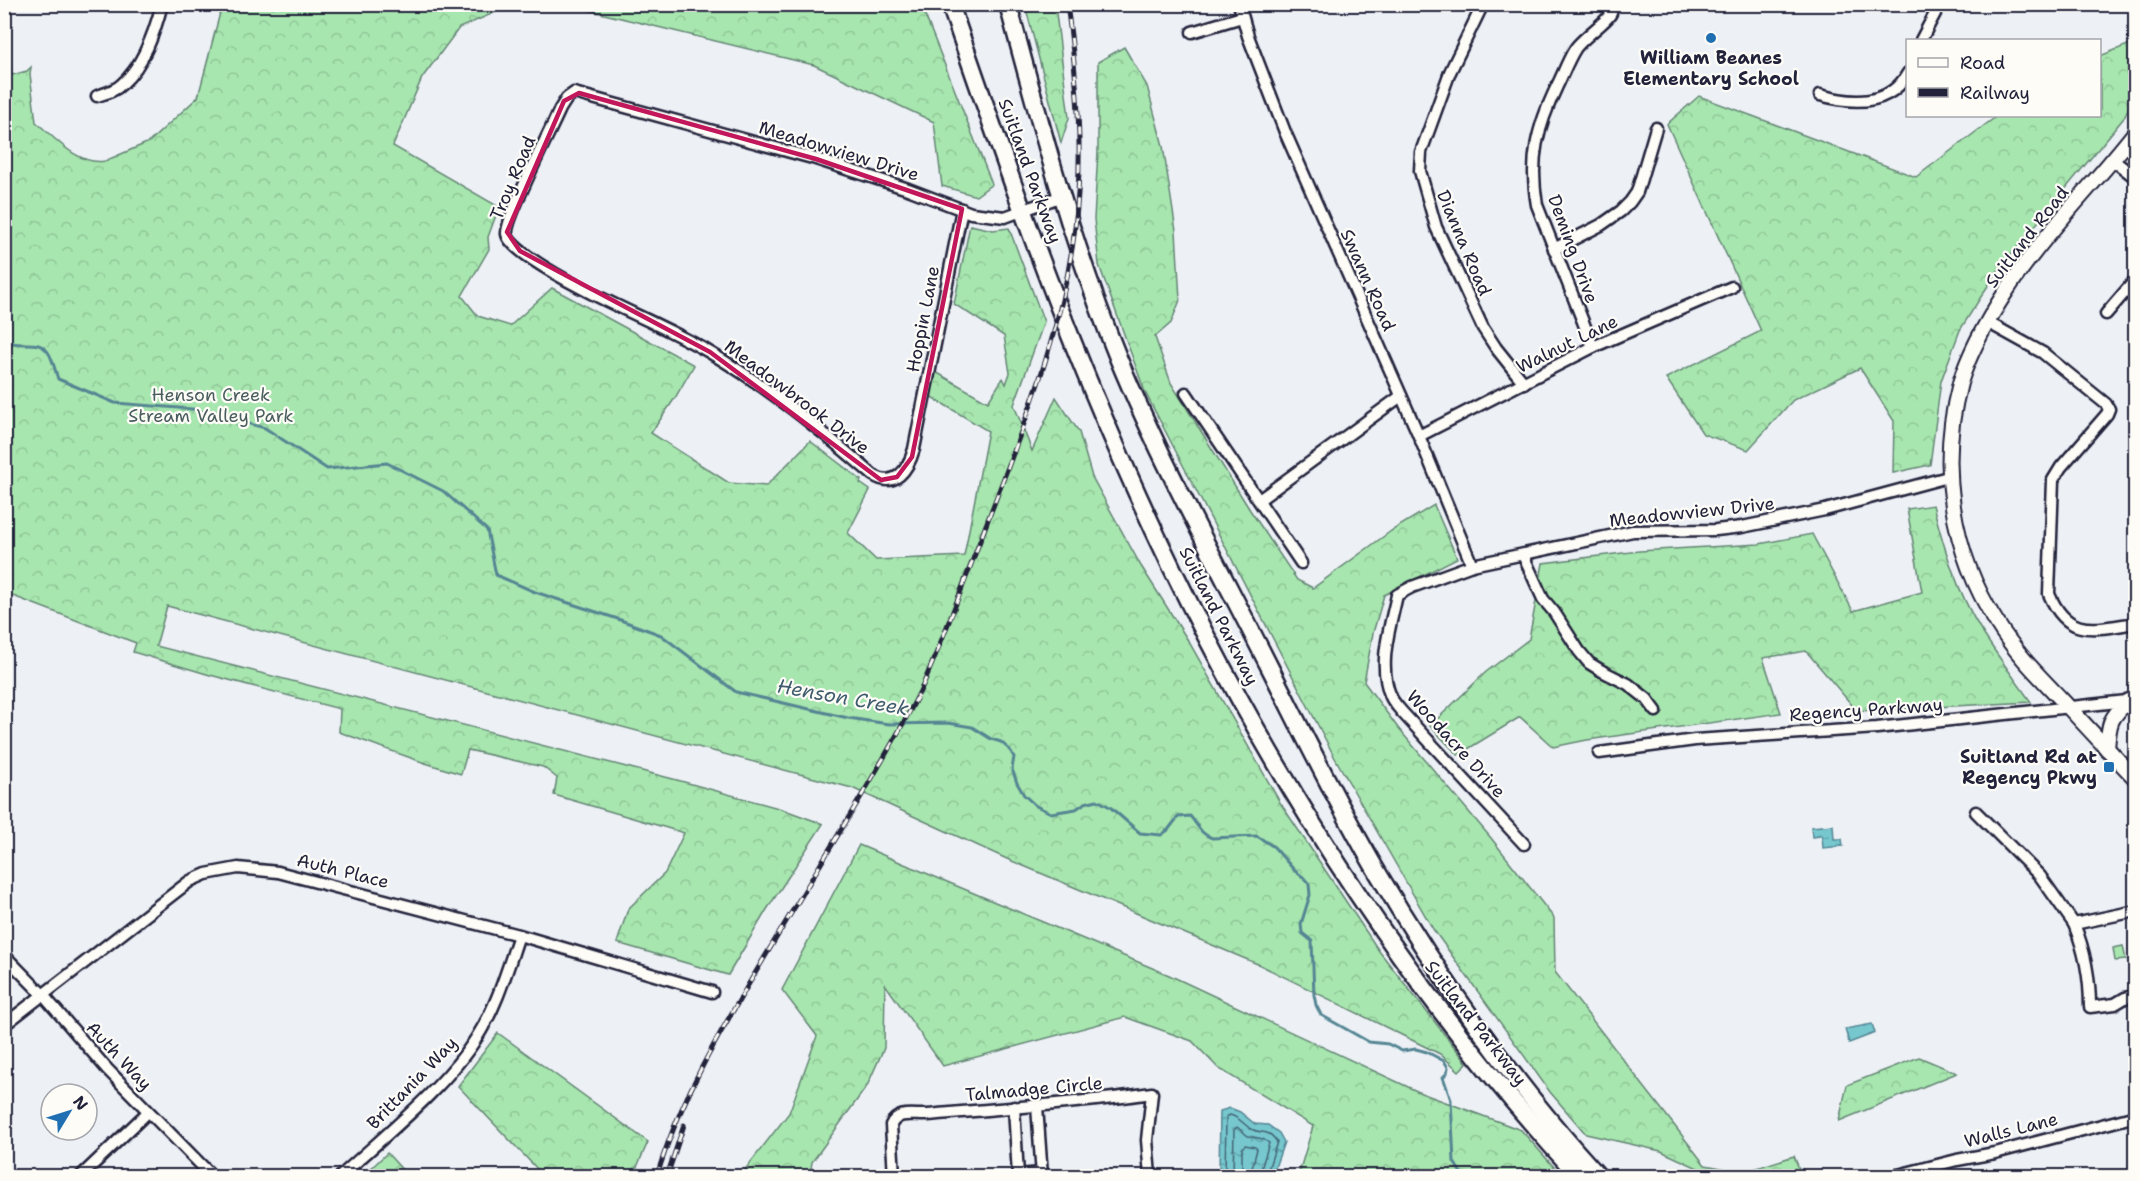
<svg xmlns="http://www.w3.org/2000/svg" width="2140" height="1181" viewBox="0 0 2140 1181" font-family="'Shantell Sans',sans-serif">
<style>
.forest{fill:url(#forest-crowns);stroke:#648474;stroke-width:1.5}
.water{fill:url(#water-ripples);stroke:#548593;stroke-width:1.5}
.lines{fill:none;stroke-linecap:round;stroke-linejoin:round}
.shore{stroke:#446476;stroke-width:1.5}
.stream{stroke:#548593;stroke-width:3}
.minor-casing{stroke:#22223b;stroke-width:15}
.major-casing{stroke:#22223b;stroke-width:18}
.highway-casing{stroke:#22223b;stroke-width:21}
.minor{stroke:#fdfcf7;stroke-width:10}
.major{stroke:#fdfcf7;stroke-width:14}
.highway{stroke:#fdfcf7;stroke-width:16}
.rail-casing{stroke:#22223b;stroke-width:5}
.rail{stroke:#fdfcf7;stroke-width:3;stroke-dasharray:9;stroke-linecap:butt}
.marked{fill:none;stroke:#c2185b;stroke-width:4.5;stroke-linejoin:round}
.poi-dot{fill:#1f6fb2;stroke:#fdfcf7;stroke-width:2}
.labels{text-anchor:middle;dominant-baseline:central;stroke-width:4.5;stroke-linejoin:round;paint-order:stroke}
.poi-label{font-size:18px;font-weight:bold;fill:#22223b;stroke:#fdfcf7}
.street-label{font-size:18px;fill:#22223b;stroke:#fdfcf7}
.park-label{font-size:18px;fill:#4a5d5e;stroke:#fdfcf7}
.water-label{font-size:20px;font-style:italic;fill:#3f5c6e;stroke:#fdfcf7}
</style>
<defs>
<pattern id="forest-crowns" width="20" height="18" patternUnits="userSpaceOnUse" patternTransform="scale(1.5)"><rect width="20" height="18" fill="#a7e6ae"/><path d="M2 6a3 3 0 1 1 6 0M12 15a3 3 0 1 1 6 0" fill="none" stroke="#8fc597"/></pattern>
<pattern id="water-ripples" width="26" height="14" patternUnits="userSpaceOnUse" patternTransform="scale(1.5)"><rect width="26" height="14" fill="#76c7ce"/><path d="M2 4q2-2 4 0t4 0M15 11q2-2 4 0t4 0" fill="none" stroke="#60a1a8"/></pattern>
</defs>
<rect width="100%" height="100%" fill="#edf1f6"/>
<filter id="ink" filterUnits="userSpaceOnUse"><feTurbulence type="fractalNoise" baseFrequency=".0167" numOctaves="2"/><feDisplacementMap in="SourceGraphic" scale="12" xChannelSelector="R" yChannelSelector="G"/><feConvolveMatrix kernelMatrix="1 2 1 2 8 2 1 2 1" color-interpolation-filters="sRGB"/></filter>
<g filter="url(#ink)">
<g class="forest">
<path d="M222,5H512L459,28L422,78L393,146L499,207L488,237L489,249L462,296L478,316L510,326L552,288L694,365L675,398L651,433L729,483L766,486L810,441L861,480L860,483L870,490L848,533L876,560L964,556L988,431L930,396L934,371L988,402L1003,378L1006,384L1010,373L1004,336L954,304L970,225L993,230L1009,228L1044,322L1014,405L1032,451L1056,397L1079,432L1092,477L1141,566L1189,642L1281,804L1379,951L1467,1063L1459,1071L1440,1054L1260,965L1007,859L852,788L167,606L156,646L677,780L782,809L823,824L766,911L728,975L617,943L628,909L665,873L684,833L554,795L557,778L543,767L468,750L461,774L422,762L339,732L340,709L210,675L133,652L136,643L5,593L4,73L11,71L12,75L27,71L31,67L30,74L36,122C55,138 78,166 105,161L149,142L198,97Z"/>
<polygon points="567,5 921,5 992,184 976,196 942,186 934,122 814,65"/>
<polygon points="1025,5 1055,5 1069,118 1061,143"/>
<polygon points="2135,42 2135,95 2123,119 1996,273 1960,330 1941,381 1930,465 1893,473 1894,421 1860,368 1793,400 1748,450 1703,434 1666,378 1761,331 1667,124 1699,96 1916,177 1997,116 2100,116 2100,56"/>
<polygon points="1124,47 1147,86 1163,146 1176,231 1180,300 1171,323 1155,337 1171,383 1250,510 1297,580 1313,588 1391,531 1434,505 1457,558 1384,595 1373,633 1364,682 1398,728 1491,838 1554,918 1555,972 1705,1165 1744,1172 1794,1156 1802,1176 1715,1176 1661,1151 1586,1134 1550,1092 1433,929 1335,758 1145,392 1099,265 1094,219 1098,152 1098,62"/>
<path d="M1933,505C1944,549 1957,591 1981,630C1996,654 2014,678 2031,702L1857,711L1806,651L1763,658L1781,713L1587,740L1553,747L1520,717L1458,755L1430,726L1486,672L1529,639L1543,563L1639,551L1759,544L1812,534L1853,611L1922,592L1907,509Z"/>
<polygon points="859,845 1169,975 1421,1093 1521,1130 1562,1176 1298,1176 1313,1126 1218,1068 1192,1041 1125,1017 943,1066 885,984 884,1048 867,1086 812,1162 810,1176 740,1176 789,1113 817,1036 782,990"/>
<polygon points="2123,946 2126,960 2115,961 2113,948"/>
<polygon points="498,1033 648,1142 633,1176 540,1176 542,1174 458,1086"/>
<polygon points="1919,1057 1957,1073 1839,1121 1847,1085"/>
<polygon points="387,1153 408,1176 363,1176"/>
</g>
<g class="water">
<polygon points="1833,825 1834,839 1842,839 1843,846 1823,848 1822,836 1812,837 1811,827"/>
<polygon points="1872,1024 1875,1033 1849,1043 1845,1029"/>
<polygon points="1230,1108 1240,1112 1255,1124 1268,1125 1279,1133 1284,1142 1272,1176 1219,1176 1220,1111"/>
</g>
<g class="lines">
<g class="shore">
<path d="M1225,1176L1226,1117L1230,1115C1239,1117 1243,1124 1251,1129C1262,1135 1268,1128 1277,1142L1266,1176"/>
<polyline points="1233,1176 1234,1130 1237,1127 1248,1136 1263,1139 1269,1143 1259,1176"/>
<polyline points="1242,1176 1242,1148 1245,1145 1255,1147 1257,1149 1250,1176"/>
</g>
<path class="stream" d="M4,338C16,351 37,336 48,352C53,359 55,371 58,379L115,403L192,409L265,428L327,469L387,463L443,491L487,530L496,575L535,592L615,618L661,635L736,692L848,718L889,724L948,723L972,727L991,739L1001,742L1010,750L1014,757L1012,769L1017,783L1024,795L1036,806L1051,813L1076,809L1085,803L1097,800L1110,807L1140,833L1161,835L1168,830L1178,817L1190,816C1198,825 1200,834 1212,838L1257,836L1274,847L1295,871L1303,877L1309,884L1310,895L1301,924L1302,933L1312,941L1314,995L1316,1005L1321,1015L1369,1042L1388,1044L1402,1051L1416,1049L1427,1052L1444,1061L1448,1067L1447,1073L1443,1077L1451,1100L1454,1162L1461,1173L1475,1176"/>
<g class="minor-casing">
<g id="minor">
<polyline points="1239,4 1248,36 1285,132 1419,436 1472,565"/>
<polyline points="1483,4 1450,72 1421,152 1420,171 1436,227 1483,328 1496,348 1524,383"/>
<polyline points="1192,32 1242,17"/>
<polyline points="1921,40 1940,4"/>
<path d="M1820,95C1852,104 1889,107 1908,73"/>
<path d="M97,96C106,93 115,91 122,84C144,65 155,31 162,4"/>
<polyline points="2113,160 2136,178"/>
<path d="M962,209L914,449C908,470 895,489 873,475C822,431 767,386 709,352C672,330 630,313 591,293C575,285 509,251 507,234C505,219 551,130 560,109L567,98L574,93L816,159L908,189L971,213L1005,217L1062,196"/>
<polyline points="1554,249 1601,225 1621,211 1630,202 1637,192 1656,128"/>
<polyline points="2106,314 2136,279"/>
<path d="M1987,322L2043,353L2106,404L2109,409L2107,414L2061,467L2053,480L2049,594C2068,639 2094,629 2136,623"/>
<path d="M1593,347L1537,205C1529,159 1537,128 1557,86C1563,74 1568,60 1575,49C1582,38 1608,21 1611,13C1612,10 1611,8 1610,4"/>
<polyline points="1186,393 1301,563"/>
<polyline points="1419,436 1593,347 1732,287"/>
<polyline points="1259,500 1401,396"/>
<polyline points="1523,555 1543,599 1554,612 1579,651 1589,663 1602,671 1628,684 1647,699 1656,711"/>
<polyline points="1599,753 1695,740 1877,728 2136,700"/>
<polyline points="1976,812 2040,876 2074,924 2136,911"/>
<path d="M1524,844L1402,712C1398,707 1393,702 1391,697C1377,665 1390,628 1397,595L1412,587L1472,565L1633,531L1716,530L1742,527L1825,510L1948,477"/>
<path d="M2074,924C2085,951 2090,977 2090,1007L2115,1004L2125,998L2136,995"/>
<polyline points="4,955 43,995 107,1069 212,1176"/>
<polyline points="4,1025 190,881 206,874 238,868 278,872 519,935 712,992"/>
<polyline points="1037,1106 1042,1176"/>
<polyline points="1014,1107 1018,1176"/>
<polyline points="1018,1175 1042,1173"/>
<polyline points="81,1176 148,1112"/>
<path d="M341,1176C385,1135 445,1088 477,1037C497,1006 507,970 519,935"/>
<path d="M894,1176L891,1125C898,1110 914,1116 928,1115C1003,1108 1078,1104 1152,1093L1147,1140L1150,1176"/>
<polyline points="1894,1176 1957,1160 1995,1153 2136,1116"/>
</g>
</g>
<g class="major-casing">
<g id="major">
<path d="M2136,131C2094,185 2044,233 2007,290C1988,319 1970,350 1960,383C1938,465 1951,551 1997,623C2014,651 2038,675 2061,699C2086,726 2110,752 2136,779"/>
<path d="M2107,749C2109,723 2109,719 2128,701"/>
</g>
</g>
<g class="highway-casing">
<g id="highway">
<path d="M950,4C1004,161 1059,319 1127,471C1241,728 1388,969 1579,1176"/>
<path d="M1008,4C1040,124 1072,245 1119,360C1163,466 1219,567 1271,670C1305,737 1338,805 1376,870C1440,979 1513,1083 1598,1176"/>
</g>
</g>
<use href="#minor" class="minor"/>
<use href="#major" class="major"/>
<use href="#highway" class="highway"/>
<g class="rail-casing">
<g id="rail">
<path d="M657,1176C679,1101 720,1032 760,965C796,905 832,845 868,785C887,752 907,719 923,685C946,632 966,578 986,525C1023,427 1063,331 1075,227C1084,152 1077,78 1067,4"/>
<polyline points="667,1176 684,1125"/>
</g>
</g>
<use href="#rail" class="rail"/>
</g>
</g>
<path class="marked" d="M579,93L816,159L962,209L912,457L897,477L881,480L710,352L520,251L507,232L564,101Z"/>
<g class="poi-dot">
<circle cx="1711" cy="38" r="6"/>
<rect x="2103" y="761" width="12" height="12" rx="3"/>
</g>
<g class="labels">
<g class="poi-label">
<text x="1711" y="58">William Beanes<tspan x="1711" dy="21">Elementary School</tspan></text>
<text x="2097" y="757" text-anchor="end">Suitland Rd at<tspan x="2097" dy="21">Regency Pkwy</tspan></text>
</g>
<g class="street-label">
<text transform="translate(839 151) rotate(17)">Meadowview Drive</text>
<text transform="translate(1030 171) rotate(70)">Suitland Parkway</text>
<text transform="translate(513 178) rotate(-67)">Troy Road</text>
<text transform="translate(2027 237) rotate(-52)">Suitland Road</text>
<text transform="translate(1464 243) rotate(67)">Dianna Road</text>
<text transform="translate(1573 249) rotate(70)">Deming Drive</text>
<text transform="translate(1368 280) rotate(66)">Swann Road</text>
<text transform="translate(923 319) rotate(-79)">Hoppin Lane</text>
<text transform="translate(1567 344) rotate(-26)">Walnut Lane</text>
<text transform="translate(797 397) rotate(37)">Meadowbrook Drive</text>
<text transform="translate(1692 512) rotate(-6)">Meadowview Drive</text>
<text transform="translate(1219 616) rotate(63)">Suitland Parkway</text>
<text transform="translate(1866 710) rotate(-4)">Regency Parkway</text>
<text transform="translate(1456 744) rotate(48)">Woodacre Drive</text>
<text transform="translate(343 871) rotate(14)">Auth Place</text>
<text transform="translate(1476 1023) rotate(52)">Suitland Parkway</text>
<text transform="translate(119 1056) rotate(47)">Auth Way</text>
<text transform="translate(412 1083) rotate(-46)">Brittania Way</text>
<text transform="translate(1034 1089) rotate(-5)">Talmadge Circle</text>
<text transform="translate(2011 1130) rotate(-14)">Walls Lane</text>
</g>
<g class="park-label">
<text x="211" y="395">Henson Creek<tspan x="211" dy="21">Stream Valley Park</tspan></text>
</g>
<g class="water-label">
<text transform="translate(843 697) rotate(10)">Henson Creek</text>
</g>
</g>
<rect width="2140" height="1181" fill="none" stroke="#fdfcf7" stroke-width="24"/>
<rect x="12" y="12" width="2116" height="1157" fill="none" stroke="#22223b" stroke-width="2" filter="url(#ink)"/>
<rect x="1906" y="39" width="195" height="78" fill="#fdfcf7" stroke="#a5a5ac" stroke-width="1.5"/>
<rect x="1918" y="58" width="30" height="9" fill="#fdfcf7" stroke="#a5a5ac" stroke-width="1.5"/>
<text x="1960" y="69" font-size="18" fill="#22223b">Road</text>
<rect x="1918" y="88" width="30" height="9" fill="#22223b" stroke="#a5a5ac" stroke-width="1.5"/>
<text x="1960" y="99" font-size="18" fill="#22223b">Railway</text>
<g transform="translate(69 1112) rotate(52)"><circle r="28" fill="#fdfcf7" stroke="#a5a5ac" stroke-width="1.5"/>
<path d="M0-4.5L10 22L0 15L-10 22Z" fill="#1f6fb2"/>
<text y="-9" font-size="16" font-weight="bold" text-anchor="middle" fill="#22223b">N</text>
</g>
</svg>
